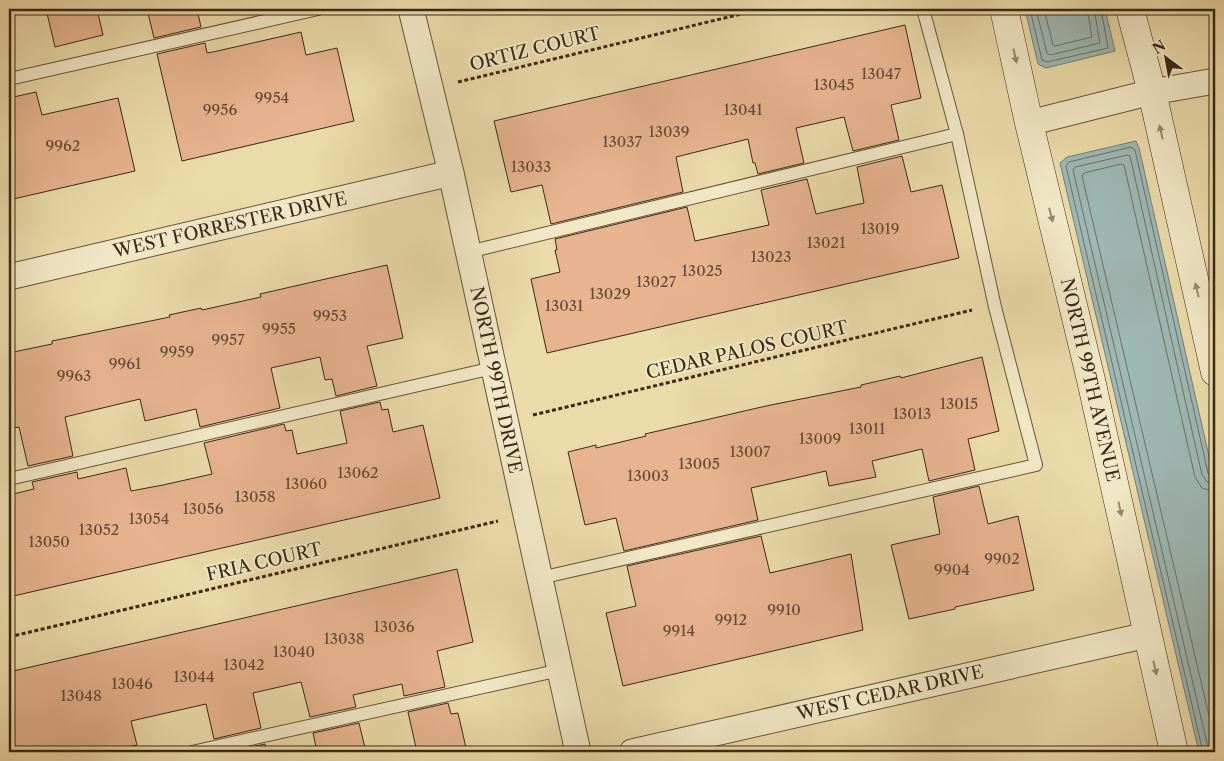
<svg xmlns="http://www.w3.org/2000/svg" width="1224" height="761" viewBox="0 0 1224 761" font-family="'Libre Caslon Text',serif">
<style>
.water{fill:#9eb8b4;stroke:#767f76}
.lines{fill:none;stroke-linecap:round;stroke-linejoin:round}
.shore{stroke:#6c7166;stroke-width:1}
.building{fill:#e7b48f;stroke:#3a2a18}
.lane-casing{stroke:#66563c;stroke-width:14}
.street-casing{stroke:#66563c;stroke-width:27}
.secondary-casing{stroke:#3a2a18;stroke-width:29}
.path{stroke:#3a2a18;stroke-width:3;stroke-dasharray:4 2.5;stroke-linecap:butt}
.lane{stroke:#f2e8c7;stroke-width:12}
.street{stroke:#f2e8c7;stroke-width:25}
.secondary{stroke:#f2e8c7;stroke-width:28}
.oneway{fill:#968970}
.labels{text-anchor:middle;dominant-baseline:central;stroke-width:4;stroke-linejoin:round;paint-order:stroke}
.number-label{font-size:15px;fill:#654c36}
.street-label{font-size:18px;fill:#3a2a18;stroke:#f2e8c7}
</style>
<rect width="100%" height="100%" fill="#ebdba9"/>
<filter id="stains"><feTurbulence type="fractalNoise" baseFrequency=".004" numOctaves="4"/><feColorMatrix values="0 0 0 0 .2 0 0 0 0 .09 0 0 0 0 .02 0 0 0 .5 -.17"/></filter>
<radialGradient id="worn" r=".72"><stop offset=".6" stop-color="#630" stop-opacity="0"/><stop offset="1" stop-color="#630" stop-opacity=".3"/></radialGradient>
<g class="water">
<polygon points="1025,9 1105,9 1115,51 1046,68 1038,64"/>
<polygon points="1136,141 1139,148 1215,483 1215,752 1199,752 1060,163 1067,157"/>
</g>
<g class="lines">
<g class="shore">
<polyline points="1030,9 1042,60 1047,62 1108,48 1101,9"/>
<polyline points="1036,9 1047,53 1050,55 1100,43 1094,9"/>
<polyline points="1044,9 1053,45 1055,46 1092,37 1087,9"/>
<polyline points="1215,492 1202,488 1195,477 1124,165 1121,164 1084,173 1082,176 1215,741"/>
<polyline points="1203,752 1066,166 1069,162 1131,147 1135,150 1208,473 1210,477 1215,478"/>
<polyline points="1209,752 1073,170 1075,167 1127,155 1130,156 1202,475 1207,482 1215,484"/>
</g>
</g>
<g class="building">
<polygon points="46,9 97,9 103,35 55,47"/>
<polygon points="147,9 197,9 201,27 154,38"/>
<polygon points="905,25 921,98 891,105 899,140 853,151 844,117 796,128 804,163 758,174 755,163 753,163 748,139 676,157 683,192 551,224 542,185 511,192 494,121"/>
<polygon points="301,32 306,55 337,48 354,121 182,161 157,54 205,43 207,53 213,52"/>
<polygon points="36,92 42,115 118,98 135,171 9,200 9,98"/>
<polygon points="902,156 911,192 942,185 959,258 547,353 531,279 560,272 555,250 557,250 555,239 687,207 695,241 769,225 761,190 807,179 816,214 864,203 857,167"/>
<polygon points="387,265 403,338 367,346 377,386 336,396 332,379 325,380 320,357 271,368 280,408 200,427 196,409 145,421 140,399 65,417 73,456 28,466 19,427 9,429 9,353 52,344 52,341 170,317 169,315 201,308 202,310 261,297 260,294"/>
<polygon points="982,357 999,431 968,439 975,470 929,481 922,449 872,461 876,477 829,486 826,471 751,488 758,520 624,551 616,518 585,525 568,452 596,445 596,448 646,436 645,434 766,406 861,387 861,385 900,376 901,378"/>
<polygon points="380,402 382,410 388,409 393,432 423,425 440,498 9,597 9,495 34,489 32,482 77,472 78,479 126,468 131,491 163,485 212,474 204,443 284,424 286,431 292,430 297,454 347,443 340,411"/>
<polygon points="979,486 988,524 1018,516 1034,590 955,607 955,609 909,619 891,545 940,534 933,497"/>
<polygon points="761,536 770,573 851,554 863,630 623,686 606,613 636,606 627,566"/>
<polygon points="457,569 473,642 437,651 445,687 404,696 402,684 353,695 356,707 310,717 301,682 253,693 261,728 214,739 206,704 131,721 137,745 104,752 9,752 9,672"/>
<polygon points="448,703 451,714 458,713 467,752 417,752 408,712"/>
<polygon points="359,723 366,752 317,752 313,733"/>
<polygon points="265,744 267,752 228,752"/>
</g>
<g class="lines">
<g class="lane-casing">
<g id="lane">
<polyline points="9,79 318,9"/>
<polyline points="468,252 957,134"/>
<polyline points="9,479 493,368"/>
<polyline points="540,578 1036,465 995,307 957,134 923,9"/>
<polyline points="192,752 560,670"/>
</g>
</g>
<g class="street-casing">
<g id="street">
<polyline points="411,9 451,173 578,752"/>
<polyline points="1029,123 1152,92 1215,81"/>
<polyline points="9,277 451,173"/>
<polyline points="632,752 1147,635"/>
</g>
</g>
<g class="secondary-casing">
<g id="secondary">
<polyline points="1004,9 1029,123 1091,380 1174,752"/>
<polyline points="1130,9 1152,92 1215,372"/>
</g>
</g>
<g class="path">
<polyline points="458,82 762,9"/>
<polyline points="533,415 972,310"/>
<polyline points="9,637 498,521"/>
</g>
<use href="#lane" class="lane"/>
<use href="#street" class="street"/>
<use href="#secondary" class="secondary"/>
</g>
<defs><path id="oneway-solid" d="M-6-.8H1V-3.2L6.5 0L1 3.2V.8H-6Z" transform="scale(1.25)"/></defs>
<g class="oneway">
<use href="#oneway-solid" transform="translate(1015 56) rotate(78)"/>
<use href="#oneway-solid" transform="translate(1161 132) rotate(-103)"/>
<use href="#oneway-solid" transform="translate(1051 215) rotate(76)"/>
<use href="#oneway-solid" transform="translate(1197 290) rotate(-103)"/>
<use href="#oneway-solid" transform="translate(1120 509) rotate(78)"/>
<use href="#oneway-solid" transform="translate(1155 668) rotate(77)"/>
</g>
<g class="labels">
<g class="number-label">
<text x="881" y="73">13047</text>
<text x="834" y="84">13045</text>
<text x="272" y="97">9954</text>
<text x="220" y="109">9956</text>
<text x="743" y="109">13041</text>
<text x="669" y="131">13039</text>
<text x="622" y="141">13037</text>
<text x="63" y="145">9962</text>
<text x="531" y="166">13033</text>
<text x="880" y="228">13019</text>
<text x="826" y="242">13021</text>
<text x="771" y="256">13023</text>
<text x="702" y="270">13025</text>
<text x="656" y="281">13027</text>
<text x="610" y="293">13029</text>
<text x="564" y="305">13031</text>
<text x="330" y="315">9953</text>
<text x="279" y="328">9955</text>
<text x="228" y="339">9957</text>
<text x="177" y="351">9959</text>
<text x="125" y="363">9961</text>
<text x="74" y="375">9963</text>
<text x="959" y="403">13015</text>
<text x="912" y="413">13013</text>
<text x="867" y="428">13011</text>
<text x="820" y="438">13009</text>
<text x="750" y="451">13007</text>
<text x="699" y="463">13005</text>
<text x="358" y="472">13062</text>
<text x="648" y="475">13003</text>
<text x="306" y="483">13060</text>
<text x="255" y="496">13058</text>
<text x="203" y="508">13056</text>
<text x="149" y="518">13054</text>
<text x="99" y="529">13052</text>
<text x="49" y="541">13050</text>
<text x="1002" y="558">9902</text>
<text x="952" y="569">9904</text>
<text x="784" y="609">9910</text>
<text x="731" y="619">9912</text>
<text x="394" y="626">13036</text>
<text x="679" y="630">9914</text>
<text x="344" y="638">13038</text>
<text x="294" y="651">13040</text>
<text x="244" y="664">13042</text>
<text x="194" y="676">13044</text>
<text x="132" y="683">13046</text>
<text x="81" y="695">13048</text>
</g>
<g class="street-label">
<text transform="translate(535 49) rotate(-14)">ORTIZ COURT</text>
<text transform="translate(230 225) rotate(-13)">WEST FORRESTER DRIVE</text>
<text transform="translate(747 350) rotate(-13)">CEDAR PALOS COURT</text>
<text transform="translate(496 380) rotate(78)">NORTH 99TH DRIVE</text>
<text transform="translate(1090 380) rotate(77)">NORTH 99TH AVENUE</text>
<text transform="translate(264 562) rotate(-13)">FRIA COURT</text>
<text transform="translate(890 693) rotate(-13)">WEST CEDAR DRIVE</text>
</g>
</g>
<rect width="1224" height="761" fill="none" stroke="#ebdba9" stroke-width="30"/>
<rect x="10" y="10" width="1204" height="741" fill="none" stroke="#3a2a18" stroke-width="2.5"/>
<rect x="15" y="15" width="1194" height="731" fill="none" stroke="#3a2a18"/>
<g transform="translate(1166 58) rotate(328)" stroke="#f2e8c7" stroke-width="4" paint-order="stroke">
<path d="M0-4L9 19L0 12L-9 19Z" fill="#3a2a18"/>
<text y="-8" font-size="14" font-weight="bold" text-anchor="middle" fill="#3a2a18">N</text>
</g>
<rect width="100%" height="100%" filter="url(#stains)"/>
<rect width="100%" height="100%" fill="url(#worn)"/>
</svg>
